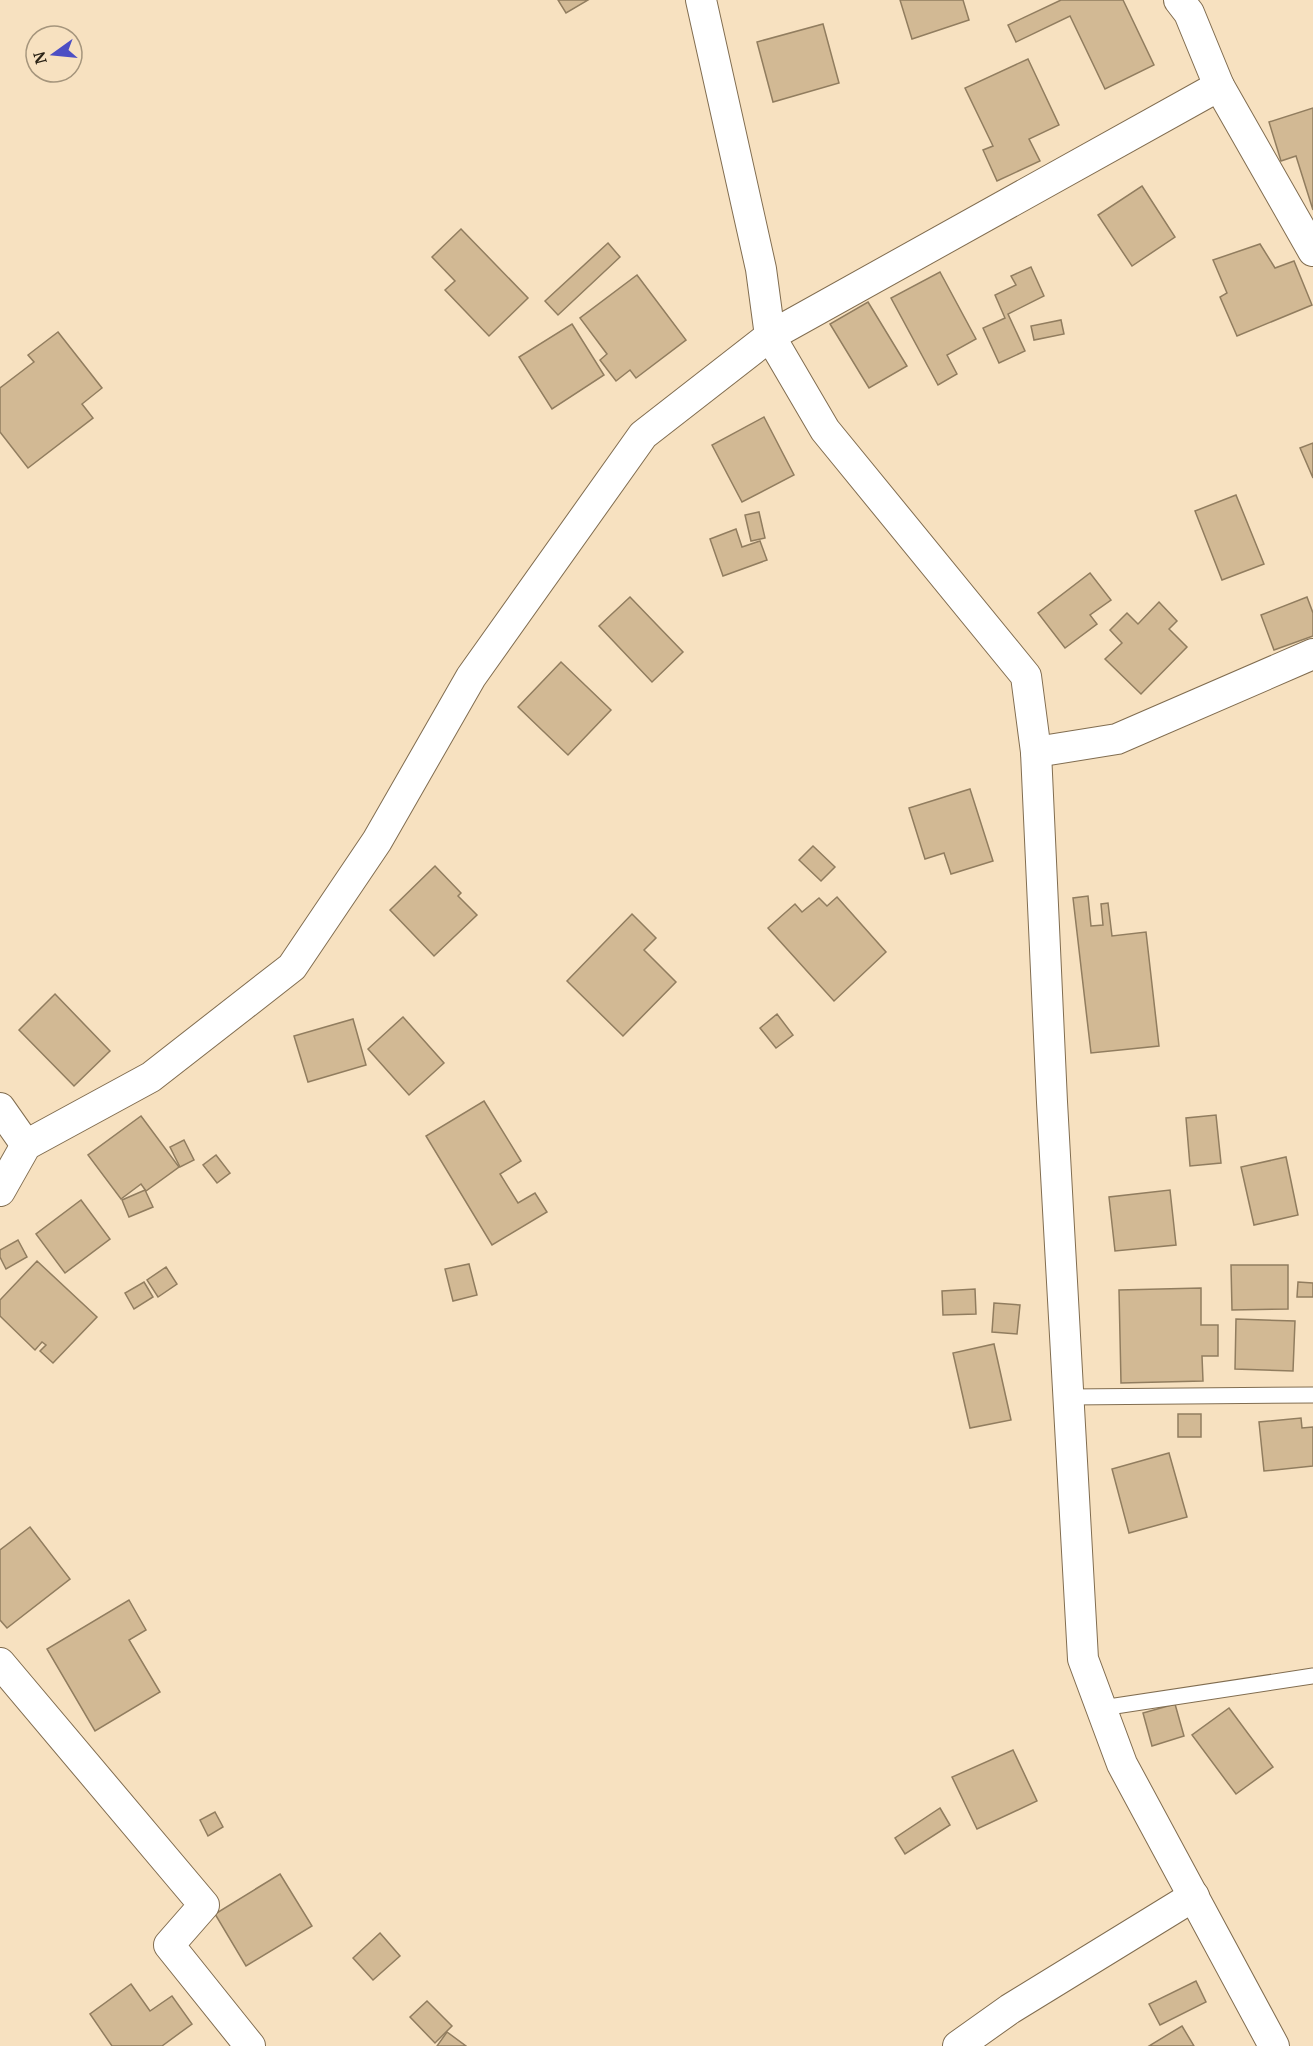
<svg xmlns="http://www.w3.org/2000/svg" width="1313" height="2046" viewBox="0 0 1313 2046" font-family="'PT Serif',serif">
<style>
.building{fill:#d2b994;stroke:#917d5f;stroke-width:1.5}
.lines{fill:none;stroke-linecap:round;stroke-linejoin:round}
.lane-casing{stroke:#816d50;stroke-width:17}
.street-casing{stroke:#816d50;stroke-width:32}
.lane{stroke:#fff;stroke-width:15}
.street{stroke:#fff;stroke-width:30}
</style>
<rect width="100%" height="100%" fill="#f7e1c0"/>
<g class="building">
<polygon points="558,0 588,0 566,13"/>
<polygon points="900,0 963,0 969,20 912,39"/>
<polygon points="1061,0 1123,0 1154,65 1105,89 1070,16 1016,42 1008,25"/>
<polygon points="823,24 839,83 773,102 757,42"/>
<polygon points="1028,59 1059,125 1029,139 1040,161 997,181 983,150 993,146 965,88"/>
<polygon points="1313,108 1313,210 1296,156 1281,161 1269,122"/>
<polygon points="1142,186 1175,237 1132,266 1098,215"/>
<polygon points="461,229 528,298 489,336 445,290 455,281 432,257"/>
<polygon points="608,243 620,257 558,315 545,301"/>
<polygon points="1260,244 1275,268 1294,261 1312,305 1237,336 1220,297 1227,293 1213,260"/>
<polygon points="1031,267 1044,296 1008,314 1025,351 999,363 983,328 1005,318 995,295 1016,285 1011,276"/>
<polygon points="940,272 976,339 947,355 957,374 938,385 891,298"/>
<polygon points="637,275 686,340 636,378 630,370 616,381 600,360 607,354 580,318"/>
<polygon points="868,302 907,366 869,388 830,324"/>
<polygon points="1061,320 1064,334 1034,340 1031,326"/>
<polygon points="572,324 604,375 552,409 519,357"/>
<polygon points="58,332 102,388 82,404 93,418 28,468 0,432 0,388 34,362 28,355"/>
<polygon points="764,417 794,475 742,502 712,445"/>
<polygon points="1313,443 1313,478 1300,448"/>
<polygon points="1236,495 1264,564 1222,580 1195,511"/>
<polygon points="759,512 765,538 751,541 745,515"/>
<polygon points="736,529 742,547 760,541 767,560 723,576 710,539"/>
<polygon points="1090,573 1111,600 1090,615 1097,624 1065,648 1038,613"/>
<polygon points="630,597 683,652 652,682 599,626"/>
<polygon points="1307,597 1313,613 1313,636 1274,650 1261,615"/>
<polygon points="1159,602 1177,621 1169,629 1187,647 1141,694 1105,659 1122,643 1110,630 1127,613 1138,624"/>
<polygon points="561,662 611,710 568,755 518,707"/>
<polygon points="970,789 993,861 951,874 944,853 925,859 909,808"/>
<polygon points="813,846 835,867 821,881 799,860"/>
<polygon points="435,866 461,893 458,896 477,915 434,956 390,910"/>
<polygon points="1088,896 1091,926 1103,925 1101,904 1108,903 1112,936 1146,932 1159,1046 1091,1053 1073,898"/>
<polygon points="837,897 886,952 834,1001 768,928 795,904 802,912 819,898 827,906"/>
<polygon points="632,914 656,938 644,950 676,982 623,1036 567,981"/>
<polygon points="55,994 110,1051 74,1086 19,1030"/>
<polygon points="777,1014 793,1035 776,1048 760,1028"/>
<polygon points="403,1017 444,1063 409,1095 368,1049"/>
<polygon points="353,1019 366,1065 308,1082 294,1036"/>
<polygon points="484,1101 521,1161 500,1174 518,1203 535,1193 547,1212 492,1245 426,1136"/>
<polygon points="1216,1115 1221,1163 1190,1166 1186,1118"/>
<polygon points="141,1116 179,1167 146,1191 141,1184 121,1199 88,1155"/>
<polygon points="184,1140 194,1160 180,1167 170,1147"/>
<polygon points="216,1155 230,1173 217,1183 203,1165"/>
<polygon points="1286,1157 1298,1215 1254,1225 1241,1167"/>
<polygon points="145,1190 153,1207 129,1217 122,1200"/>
<polygon points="1170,1190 1176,1245 1115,1251 1109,1197"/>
<polygon points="81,1200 110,1239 65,1273 36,1234"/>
<polygon points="18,1240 27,1257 6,1269 0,1257 0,1250"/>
<polygon points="37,1261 97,1317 53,1363 40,1351 46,1345 42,1342 35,1350 0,1316 0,1300"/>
<polygon points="469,1264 477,1295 453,1301 445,1269"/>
<polygon points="1231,1265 1288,1265 1288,1309 1232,1310"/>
<polygon points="166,1267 177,1284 158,1297 147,1280"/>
<polygon points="144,1282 153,1297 134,1309 125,1293"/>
<polygon points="1298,1282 1313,1283 1313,1297 1297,1297"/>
<polygon points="1201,1288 1201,1325 1218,1325 1218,1356 1202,1356 1203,1381 1121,1383 1119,1290"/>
<polygon points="975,1289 976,1314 943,1315 942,1291"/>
<polygon points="994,1303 1020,1305 1017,1334 992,1332"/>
<polygon points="1236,1319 1295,1321 1293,1371 1235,1369"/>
<polygon points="994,1344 1011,1420 970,1428 953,1353"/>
<rect x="1178" y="1414" width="23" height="23"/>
<polygon points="1301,1418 1302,1428 1313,1427 1313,1466 1264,1471 1259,1422"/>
<polygon points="1169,1453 1187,1517 1129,1533 1112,1469"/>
<polygon points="30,1527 70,1579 7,1628 0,1620 0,1550"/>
<polygon points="129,1600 146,1630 129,1640 160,1692 95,1731 47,1649"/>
<polygon points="1175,1704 1184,1736 1152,1746 1143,1713"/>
<polygon points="1229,1708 1273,1767 1236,1794 1192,1735"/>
<polygon points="1013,1750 1037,1801 977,1829 952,1777"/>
<polygon points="940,1808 950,1825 905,1854 895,1838"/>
<polygon points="215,1812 223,1827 208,1836 200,1820"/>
<polygon points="280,1874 312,1926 246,1966 215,1914"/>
<polygon points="380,1933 400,1956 373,1980 353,1958"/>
<polygon points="1196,1981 1206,2002 1160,2025 1149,2004"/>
<polygon points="131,1984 150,2011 172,1996 192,2024 162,2046 112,2046 90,2014"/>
<polygon points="427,2001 452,2026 435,2043 410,2017"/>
<polygon points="1182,2026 1194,2046 1149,2046"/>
<polygon points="447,2032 466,2046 437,2046"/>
</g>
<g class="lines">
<g class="lane-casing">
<g id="lane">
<polyline points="1069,1397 1313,1395"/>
<polyline points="1102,1708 1313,1676"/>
</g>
</g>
<g class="street-casing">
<g id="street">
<polyline points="701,0 761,269 770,336 825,430 1026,676 1036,752 1052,1102 1083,1659 1122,1764 1274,2046"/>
<polyline points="1219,86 1313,251"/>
<polyline points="1036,752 1117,739 1313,654"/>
<polyline points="0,1108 26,1145"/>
<polyline points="0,1191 26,1145 151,1077 292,967 377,841 471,677 643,435 770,336 1219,86 1189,13 1179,0"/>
<polyline points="0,1663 204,1905 169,1945 250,2046"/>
<polyline points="958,2046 1010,2009 1194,1896"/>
</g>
</g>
<use href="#lane" class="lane"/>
<use href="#street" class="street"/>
</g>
<g transform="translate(54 54) rotate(255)"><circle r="28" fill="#f7e1c0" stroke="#a5957c" stroke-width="1.5"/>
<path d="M0-4.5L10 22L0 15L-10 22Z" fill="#4c4ec4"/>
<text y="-9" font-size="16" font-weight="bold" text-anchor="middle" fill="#2b2316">N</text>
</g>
</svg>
